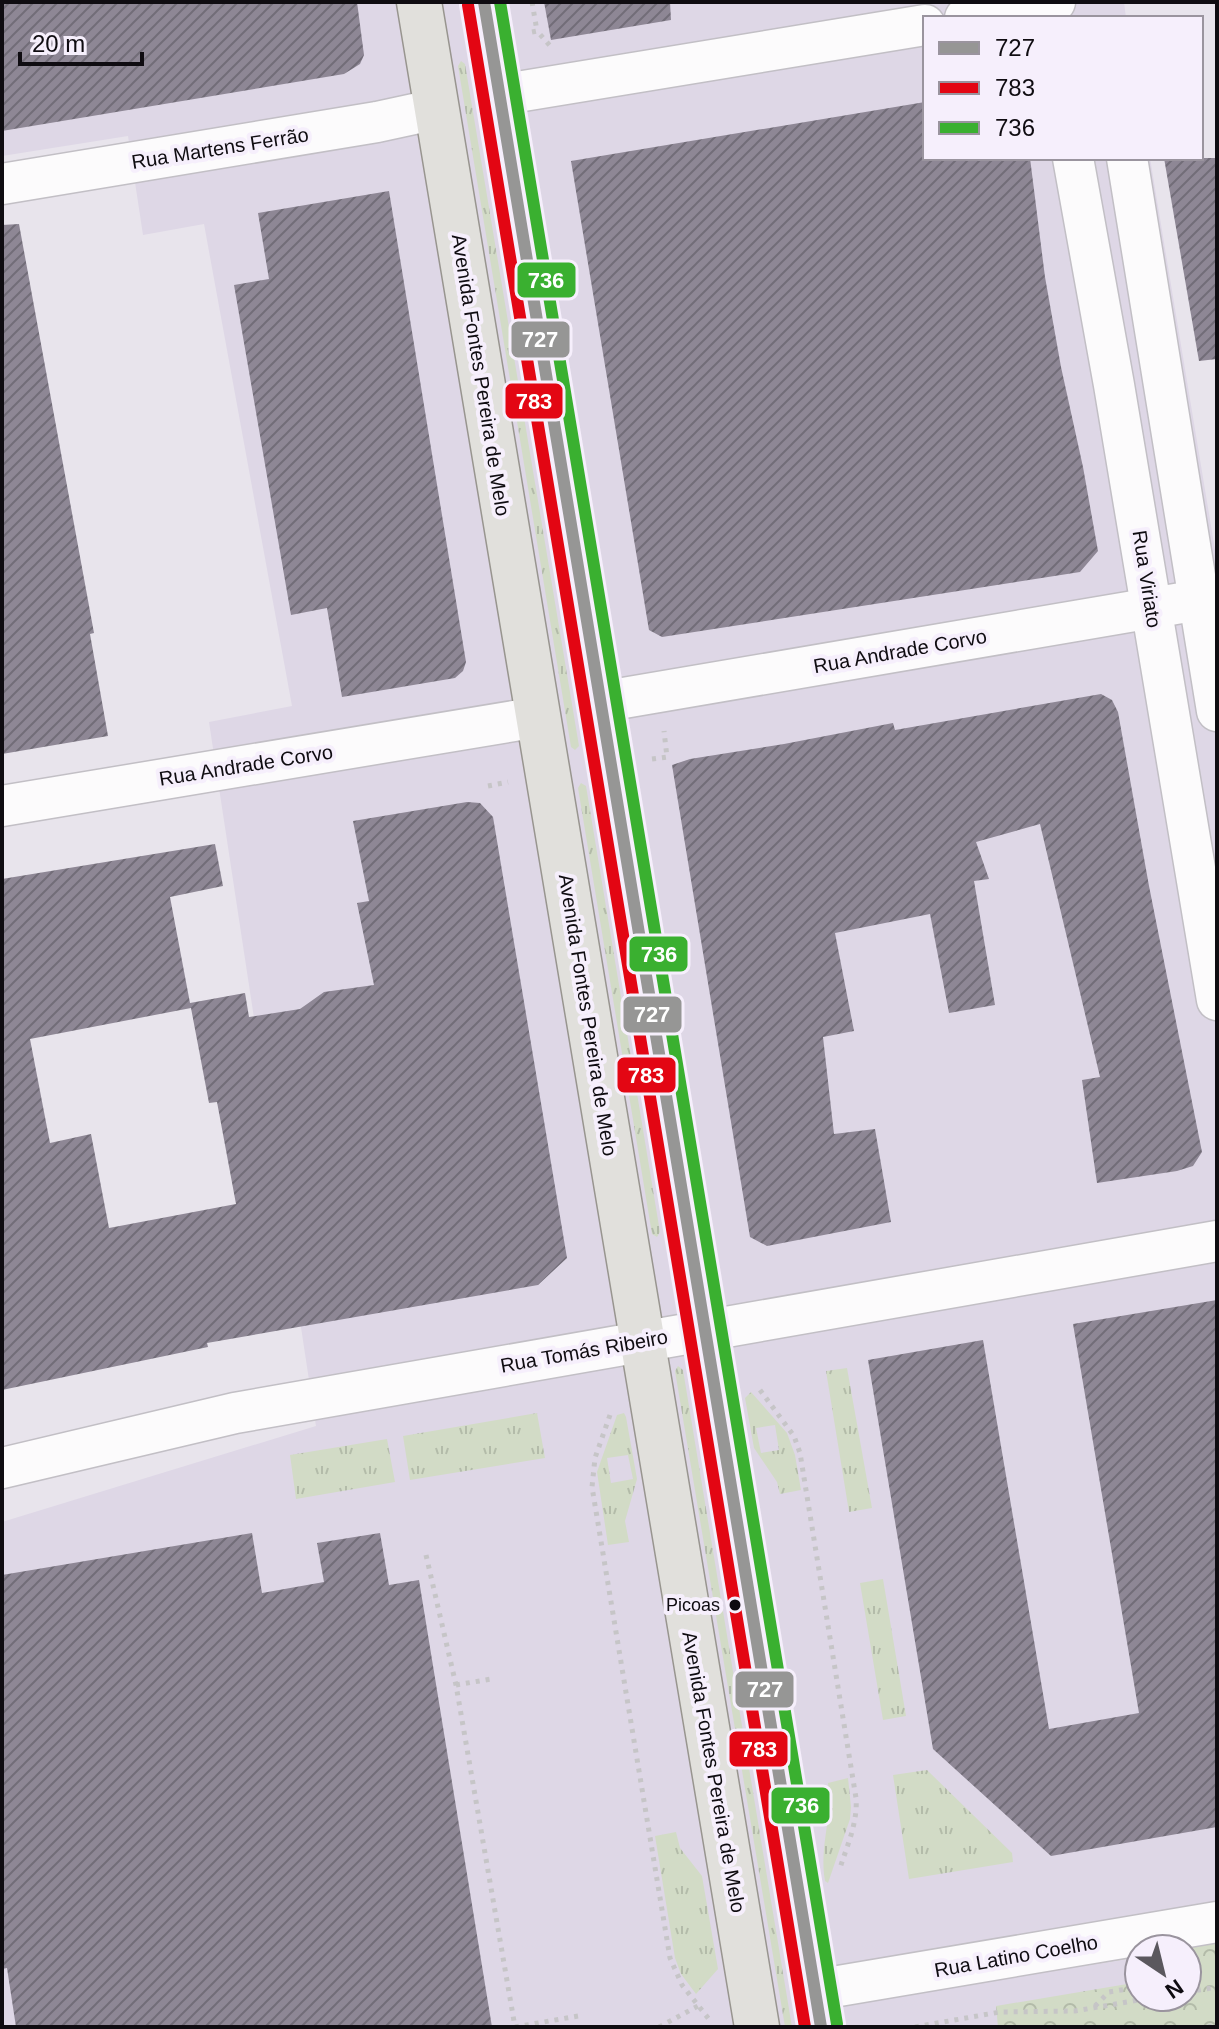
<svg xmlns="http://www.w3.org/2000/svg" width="1219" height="2029" viewBox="0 0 1219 2029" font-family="Arial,sans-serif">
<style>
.built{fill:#ded7e6;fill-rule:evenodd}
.grass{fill:url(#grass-tufts);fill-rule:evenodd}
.forest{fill:url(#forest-crowns)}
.building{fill:url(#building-hatch);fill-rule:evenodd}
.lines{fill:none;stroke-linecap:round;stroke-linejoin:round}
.street-casing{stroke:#c2bfc5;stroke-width:43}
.primary-casing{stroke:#98958f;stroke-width:47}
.path{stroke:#c6c5c7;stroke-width:5;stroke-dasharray:4 6;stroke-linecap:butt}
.street{stroke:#fcfbfc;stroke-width:40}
.primary{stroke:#e1e0dc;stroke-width:44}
.bus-1-casing{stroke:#f6effc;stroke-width:18}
.bus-2-casing{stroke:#f6effc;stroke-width:18}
.bus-3-casing{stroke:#f6effc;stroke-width:18}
.bus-1{stroke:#969695;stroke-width:12}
.bus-2{stroke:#e30613;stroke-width:12}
.bus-3{stroke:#3ab030;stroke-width:12}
.bus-dot{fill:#0f0c11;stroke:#f6effc;stroke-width:3}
.labels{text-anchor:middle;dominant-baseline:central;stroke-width:8;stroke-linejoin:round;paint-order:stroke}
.bus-label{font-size:18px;fill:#0f0c11;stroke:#f6effc;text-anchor:end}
.street-label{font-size:20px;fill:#0f0c11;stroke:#f6effc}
.line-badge{stroke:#f6effc;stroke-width:3}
.badge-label{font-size:22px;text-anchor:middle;font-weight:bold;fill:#fff}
</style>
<defs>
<pattern id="grass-tufts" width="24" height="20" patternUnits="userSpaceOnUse" patternTransform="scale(2)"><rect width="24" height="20" fill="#d2dbc6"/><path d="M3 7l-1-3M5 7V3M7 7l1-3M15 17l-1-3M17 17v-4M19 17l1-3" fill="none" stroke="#b3bba9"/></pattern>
<pattern id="forest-crowns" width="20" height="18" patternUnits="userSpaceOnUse" patternTransform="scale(2)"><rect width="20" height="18" fill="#d2dbc6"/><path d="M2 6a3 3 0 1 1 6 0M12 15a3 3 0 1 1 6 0" fill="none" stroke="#b3bba9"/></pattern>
<pattern id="building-hatch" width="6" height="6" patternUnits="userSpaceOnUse" patternTransform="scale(2)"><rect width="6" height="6" fill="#8e8795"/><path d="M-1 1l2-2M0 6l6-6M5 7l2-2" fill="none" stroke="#726d78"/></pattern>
</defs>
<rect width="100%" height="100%" fill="#e8e4ec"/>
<path class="built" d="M2,2H1124L1126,18H925V158H1150L1217,562V2027H2V1522L316,1426L209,722L292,706L204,224L143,235L128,136L2,156ZM1139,1949H1187V1997H1139Z"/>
<g class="grass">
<polygon points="461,61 465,64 579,746 575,750 571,747 458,66"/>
<polygon points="581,783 586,786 660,1232 657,1237 652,1234 578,788"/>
<polygon points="678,1366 683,1370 792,2027 785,2027 675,1371"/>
<polygon points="847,1368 872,1508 849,1512 826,1371"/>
<path d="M751,1392L787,1433L795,1455L801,1490L780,1494L777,1482L754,1448L745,1398ZM775,1425L779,1450L761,1453L756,1428Z"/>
<polygon points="537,1413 545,1458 410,1480 403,1436"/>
<path d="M624,1413L626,1417L637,1479L625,1521L629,1542L608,1545L597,1472L617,1415ZM628,1455L633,1479L611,1483L607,1458Z"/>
<polygon points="387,1439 395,1482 296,1499 290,1455"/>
<polygon points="883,1579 906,1716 883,1720 860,1583"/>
<polygon points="927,1770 1012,1853 1013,1862 909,1879 893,1775"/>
<path d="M848,1778L851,1807L850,1819L828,1883L825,1881C819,1844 833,1819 828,1783Z"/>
<polygon points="676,1832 680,1848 702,1876 718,1969 696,1994 681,1974 675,1958 655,1836"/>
</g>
<polygon class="forest" points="1217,1934 1217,2027 998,2027 996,2006 1139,1982 1139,1997 1187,1997 1187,1949 1139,1949 1139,1957 1083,1966 1081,1958"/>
<g class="building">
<polygon points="2,2 357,2 364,55 360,64 344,74 2,131"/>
<polygon points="544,2 670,2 671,20 551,40"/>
<polygon points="925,102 925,158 1030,158 1045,277 1061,367 1083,467 1098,551 1080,572 662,637 649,630 571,161"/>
<polygon points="1164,158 1217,158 1217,359 1199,361"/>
<polygon points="389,191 466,662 463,671 455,678 342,697 327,608 291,615 234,285 269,279 258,213"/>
<polygon points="19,224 94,633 90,634 108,736 2,754 2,225"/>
<polygon points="1101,694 1112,700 1118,712 1149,886 1202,1152 1193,1166 1177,1171 1097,1183 1082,1080 1100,1077 1040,824 976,842 989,879 974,881 995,1005 949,1013 930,914 835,933 854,1031 823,1037 834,1134 875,1129 891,1222 767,1246 750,1237 672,765 690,759 784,744 893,723 895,730"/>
<path d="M467,802L480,803L493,817L567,1258L538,1285L207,1343L208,1347L2,1390V879L215,844L223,886L170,897L190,1003L245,993L249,1017L300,1009L324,992L374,985L357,903L369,901L353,821ZM191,1008L209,1103L217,1102L236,1204L109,1228L91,1134L50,1143L30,1039Z"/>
<polygon points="1217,1300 1217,1827 1051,1856 933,1749 868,1360 983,1340 1049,1729 1139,1713 1073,1324"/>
<polygon points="252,1533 262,1593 324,1582 317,1543 380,1533 389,1585 419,1580 492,2027 16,2027 7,1968 2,1969 2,1575"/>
</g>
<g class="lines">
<g class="street-casing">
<g id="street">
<polyline points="965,18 1055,2"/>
<polyline points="499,95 925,25"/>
<polyline points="1073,158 1114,385 1217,1000"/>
<polyline points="1127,158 1217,711"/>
<polyline points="2,184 377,122 437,109"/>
<polyline points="600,702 1199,600"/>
<polyline points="2,806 538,717"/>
<polyline points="2,1468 235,1413 1217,1241"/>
<polyline points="815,1990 1217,1922"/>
</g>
</g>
<g class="primary-casing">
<g id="primary">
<polyline points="419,2 757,2027"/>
<polyline points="484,2 821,2027"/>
</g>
</g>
<g class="path">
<polyline points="532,2 537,31"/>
<polyline points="532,32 537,31 551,47"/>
<polyline points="652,759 667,757 664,731"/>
<polyline points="488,786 508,782"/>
<path d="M760,1390L794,1436L800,1453L856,1798C858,1822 847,1846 840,1868"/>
<polyline points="610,1415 595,1458 592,1487 670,1958 682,1985 712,2023"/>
<polyline points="426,1555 456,1685 515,2027"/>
<polyline points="456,1685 491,1679"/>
<polyline points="1187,1992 1217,1987"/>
<polyline points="1095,2006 1109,1992 1139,1987"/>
<polyline points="515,2027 578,2016"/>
<polyline points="659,2027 698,2006"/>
<polyline points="915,2027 1000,2012 1075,2011 1156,1997"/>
<polyline points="1208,2027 1217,2025"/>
</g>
<use href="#street" class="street"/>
<use href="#primary" class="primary"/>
<g class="bus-1-casing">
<polyline id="bus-1" points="484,2 821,2027"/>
</g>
<g class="bus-2-casing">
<polyline id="bus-2" points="468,5 805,2027"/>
</g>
<g class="bus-3-casing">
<polyline id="bus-3" points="500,2 837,2024"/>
</g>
<use href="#bus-1" class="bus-1"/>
<use href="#bus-2" class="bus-2"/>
<use href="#bus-3" class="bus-3"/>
</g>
<circle class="bus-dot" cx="735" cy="1605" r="7"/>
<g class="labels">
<g class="bus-label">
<text x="720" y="1605">Picoas</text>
</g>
<g class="street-label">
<text transform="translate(220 148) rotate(-9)">Rua Martens Ferrão</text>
<text transform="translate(481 375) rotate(81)">Avenida Fontes Pereira de Melo</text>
<text transform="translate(1147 579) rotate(81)">Rua Viriato</text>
<text transform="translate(900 651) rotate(-10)">Rua Andrade Corvo</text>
<text transform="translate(246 765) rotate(-9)">Rua Andrade Corvo</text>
<text transform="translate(588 1015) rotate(81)">Avenida Fontes Pereira de Melo</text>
<text transform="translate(584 1351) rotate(-10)">Rua Tomás Ribeiro</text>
<text transform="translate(714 1772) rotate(80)">Avenida Fontes Pereira de Melo</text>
<text transform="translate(1016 1956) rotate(-10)">Rua Latino Coelho</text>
</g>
</g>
<g class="line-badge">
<rect x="516" y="261" width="61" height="38" rx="8" fill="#3ab030"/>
<rect x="510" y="320" width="61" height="39" rx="8" fill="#969695"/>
<rect x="504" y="382" width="60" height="38" rx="8" fill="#e30613"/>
<rect x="628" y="935" width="61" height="38" rx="8" fill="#3ab030"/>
<rect x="622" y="995" width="61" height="39" rx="8" fill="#969695"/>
<rect x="616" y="1056" width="61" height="38" rx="8" fill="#e30613"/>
<rect x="734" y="1670" width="61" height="39" rx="8" fill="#969695"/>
<rect x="728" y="1730" width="61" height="38" rx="8" fill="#e30613"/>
<rect x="770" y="1786" width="61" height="39" rx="8" fill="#3ab030"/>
</g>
<g class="badge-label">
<text x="546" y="288">736</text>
<text x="540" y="347">727</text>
<text x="534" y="409">783</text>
<text x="659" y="962">736</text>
<text x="652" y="1022">727</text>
<text x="646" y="1083">783</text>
<text x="765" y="1697">727</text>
<text x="759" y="1757">783</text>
<text x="801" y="1813">736</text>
</g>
<rect width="1219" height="2029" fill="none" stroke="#0f0c11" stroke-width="8"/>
<rect x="923" y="16" width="280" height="144" fill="#f6effc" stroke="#9a949e" stroke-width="2"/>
<rect x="939" y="42" width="40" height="12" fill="#969695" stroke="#9a949e" stroke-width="2"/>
<text x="995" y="56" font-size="24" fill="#0f0c11">727</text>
<rect x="939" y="82" width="40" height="12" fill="#e30613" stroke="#9a949e" stroke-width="2"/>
<text x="995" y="96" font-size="24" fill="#0f0c11">783</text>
<rect x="939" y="122" width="40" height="12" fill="#3ab030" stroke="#9a949e" stroke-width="2"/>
<text x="995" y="136" font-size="24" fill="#0f0c11">736</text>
<g transform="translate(1163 1973) rotate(145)"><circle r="38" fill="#f6effc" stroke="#9a949e" stroke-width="2"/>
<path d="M0-6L14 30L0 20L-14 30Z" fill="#5b585e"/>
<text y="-12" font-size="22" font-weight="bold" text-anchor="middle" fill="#0f0c11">N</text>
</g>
<path d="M20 52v12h122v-12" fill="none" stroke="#0f0c11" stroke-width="4"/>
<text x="32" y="52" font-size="24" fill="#0f0c11" stroke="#f6effc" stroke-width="6" paint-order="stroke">20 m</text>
</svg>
